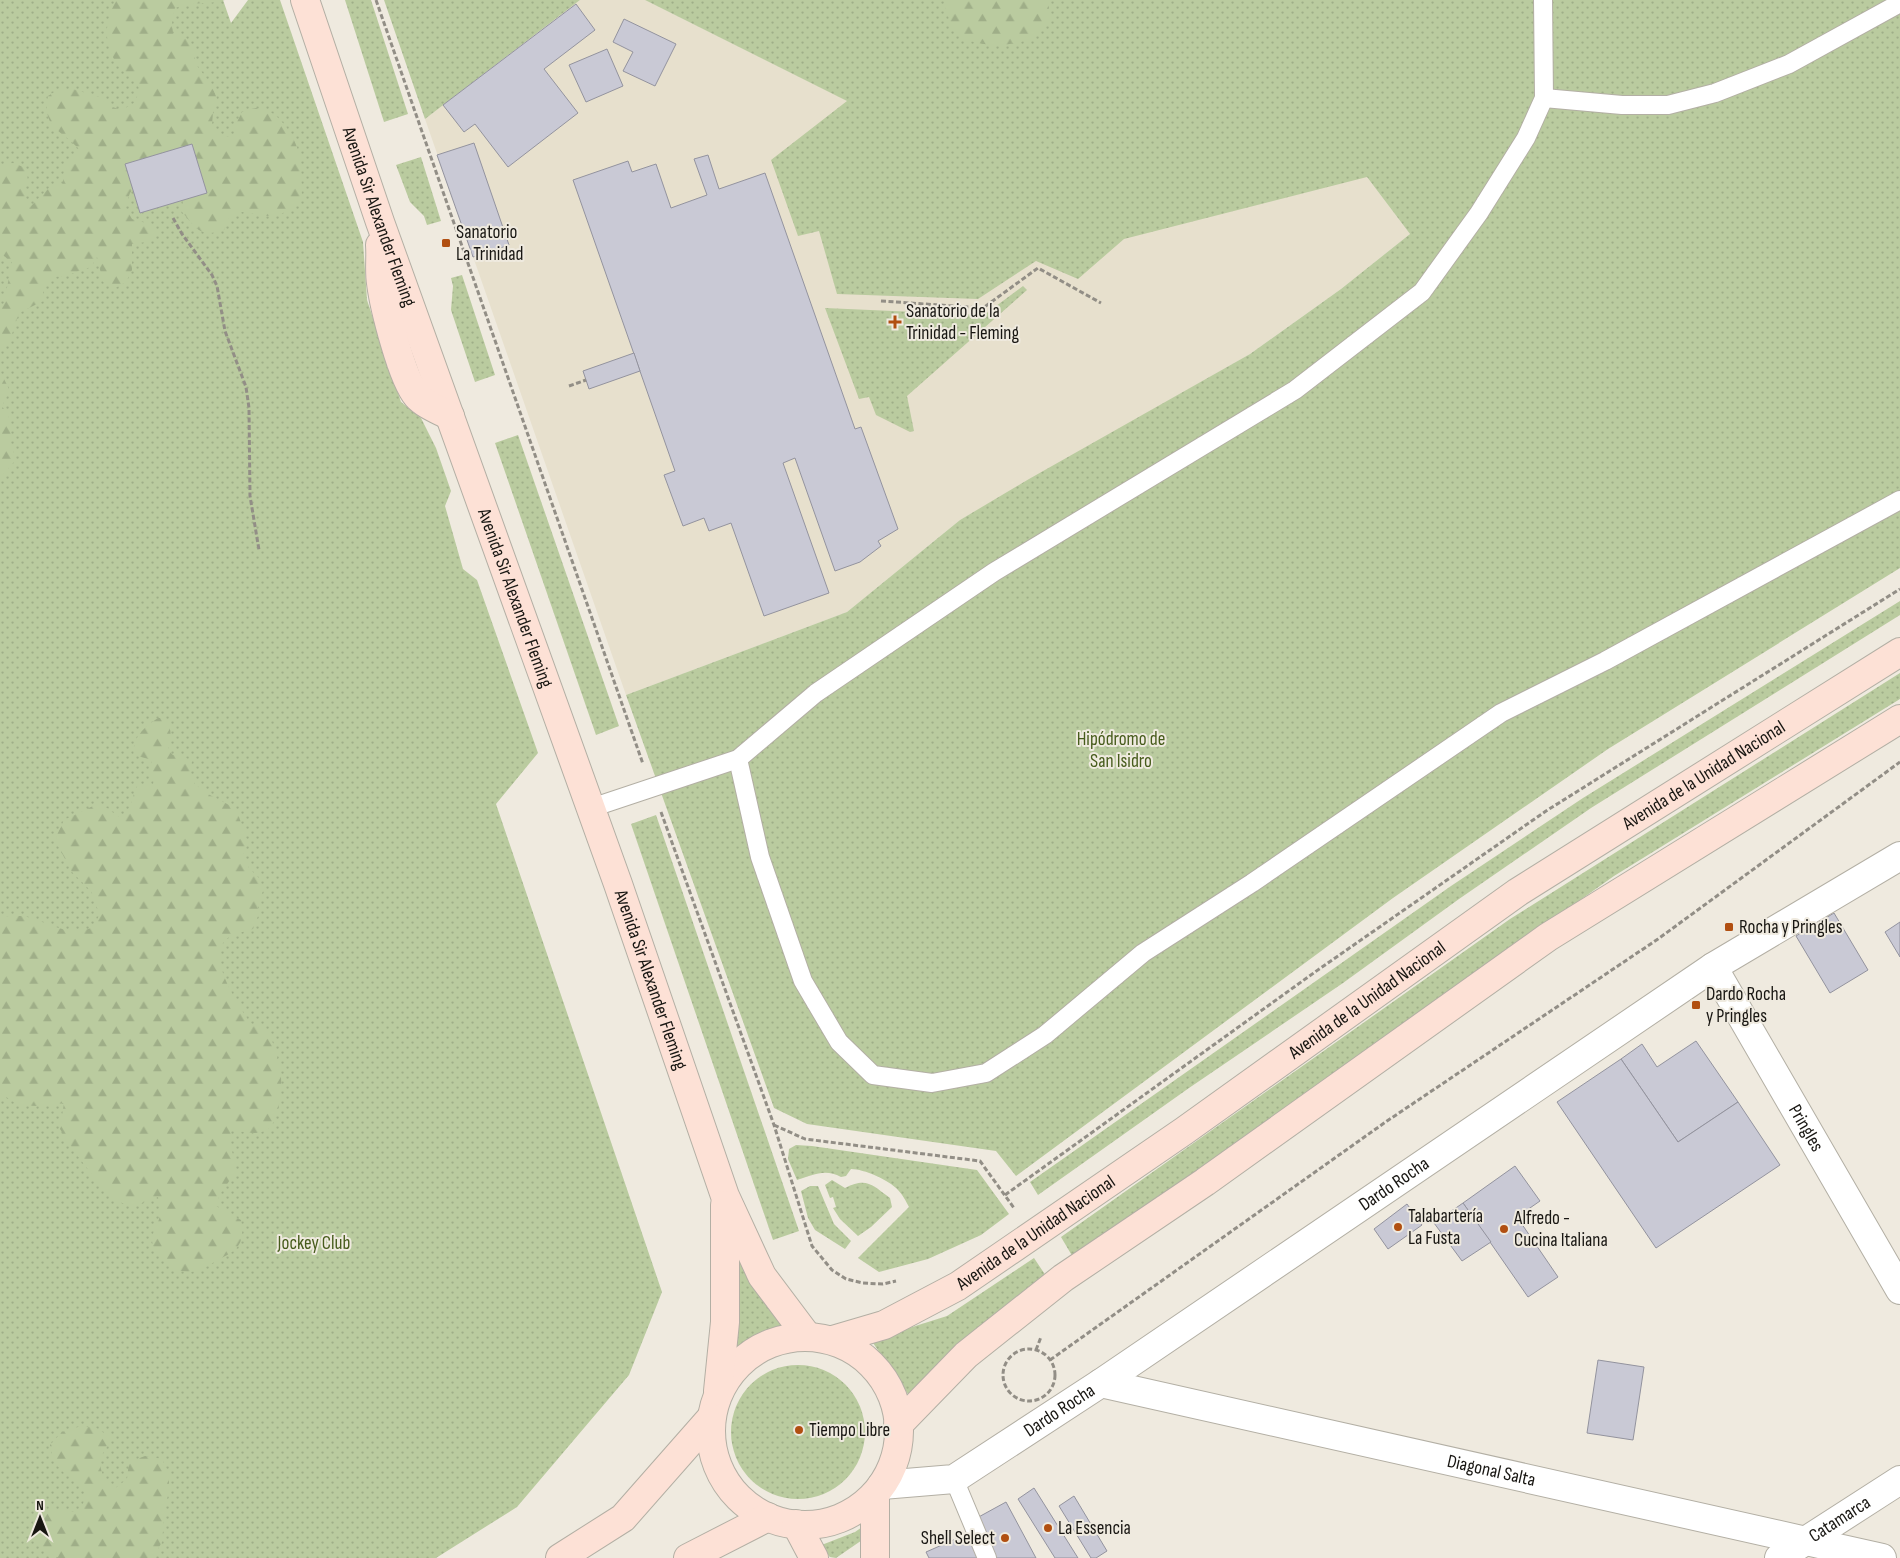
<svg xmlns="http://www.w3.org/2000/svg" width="1900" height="1558" viewBox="0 0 1900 1558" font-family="'Sofia Sans Condensed',sans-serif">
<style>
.built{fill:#e7e0cd}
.grass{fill:url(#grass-dots)}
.forest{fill:url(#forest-firs)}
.building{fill:#c9c9d5;stroke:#93939e}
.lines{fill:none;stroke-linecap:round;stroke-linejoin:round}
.lane-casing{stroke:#b3afa4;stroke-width:20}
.street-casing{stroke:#b3afa4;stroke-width:30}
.secondary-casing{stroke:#b3afa4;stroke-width:30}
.path{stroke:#928e86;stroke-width:3;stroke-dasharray:5 2.5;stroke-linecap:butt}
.lane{stroke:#fff;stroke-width:18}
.street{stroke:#fff;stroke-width:28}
.secondary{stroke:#fde1d6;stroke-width:28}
.poi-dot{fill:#b14f11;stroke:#efeadf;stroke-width:2}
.labels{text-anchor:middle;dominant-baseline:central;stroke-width:4;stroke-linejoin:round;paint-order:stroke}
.street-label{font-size:19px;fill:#181612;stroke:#efeadf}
.poi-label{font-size:19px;fill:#181612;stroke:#efeadf;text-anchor:start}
.park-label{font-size:19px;fill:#475c1c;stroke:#efeadf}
</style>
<defs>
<pattern id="grass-dots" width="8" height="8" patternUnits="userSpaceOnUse" patternTransform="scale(1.25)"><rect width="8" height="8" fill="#bacb9f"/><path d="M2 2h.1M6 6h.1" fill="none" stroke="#9fae88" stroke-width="1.8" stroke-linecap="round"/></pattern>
<pattern id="forest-firs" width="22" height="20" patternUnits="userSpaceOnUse" patternTransform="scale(1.25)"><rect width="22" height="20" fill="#bacb9f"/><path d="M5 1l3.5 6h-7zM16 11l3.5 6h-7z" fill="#9fae88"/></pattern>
</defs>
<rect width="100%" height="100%" fill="#efeadf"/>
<polygon class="built" points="580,0 645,0 1002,178 1367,177 1410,234 1341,289 1250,354 960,520 847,612 626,695 425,119"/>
<g class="grass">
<polygon points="0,0 223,0 231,23 248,0 280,0 363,242 367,300 401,402 421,418 436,448 451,491 445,506 463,569 477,580 538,753 496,804 662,1292 629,1375 517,1507 436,1558 0,1558"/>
<polygon points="345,0 371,0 408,114 384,122"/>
<polygon points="384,0 580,0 425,119"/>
<polygon points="645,0 1900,0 1900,568 1608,749 1393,898 1016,1176 996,1151 807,1124 774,1108 626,695 847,612 960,520 1029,479 1250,354 1341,289 1410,234 1367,177 1124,239 1078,279 1036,261 978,299 837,294 819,231 798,236 771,160 847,101"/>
<polygon points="421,157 441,221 427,225 424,216 410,202 396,165"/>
<polygon points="462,275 495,375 475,382 451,310 453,286 451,278"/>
<polygon points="1023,286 1027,290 907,396 914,431 910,432 876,415 869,397 859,399 825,308 984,315"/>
<polygon points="518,435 619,726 596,735 495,443"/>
<polygon points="1900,601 1900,615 1591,808 1459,899 1343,983 1189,1088 1038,1195 1030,1182 1451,886 1583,798"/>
<polygon points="1900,673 1900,699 1614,876 1074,1259 1061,1237 1510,919"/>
<polygon points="656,815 799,1231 773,1240 631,824"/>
<path d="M796,1145L812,1146L977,1170L1009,1214L981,1235L928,1259L879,1272L858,1258L909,1207C906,1201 902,1194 898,1190C889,1180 864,1169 851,1169L846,1176L841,1177C825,1168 813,1175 797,1180L788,1159L789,1149Z"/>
<path d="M832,1180L845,1188C867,1177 872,1185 890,1198L892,1207L871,1227L858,1236L840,1219L833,1208L836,1207L833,1197L830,1198L825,1185Z"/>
<polygon points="810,1186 818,1186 834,1224 851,1241 845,1249 815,1230 808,1218 801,1191"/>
<polygon points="738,1253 786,1323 734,1350"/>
<polygon points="1034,1258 1046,1276 996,1313 936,1368 912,1400 871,1340 947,1316"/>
<circle cx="798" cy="1432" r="67"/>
<polygon points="865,1525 868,1536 836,1558 830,1557 819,1546 855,1532"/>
</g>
<g class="forest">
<path d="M116,0H225C207,5 194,1 175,8L172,21L173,34L186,38L195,49V63L212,86L217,99L213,112L212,125L220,136L235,137L236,124L242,112C246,111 252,108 257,108C277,108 295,136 299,154C302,165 301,185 302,197L293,208L281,214L268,216L242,212L229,218L224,230C200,238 197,229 182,212L183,199L204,182L168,161L160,151L130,193L125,207L132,219L146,223L156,233L146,242L132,244V270L126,282L115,288L103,282L97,257L91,267L65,276L52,277L43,288V301L19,313L11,337L2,348L0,346V308L4,303L12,262L0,253V166L13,163L26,168L28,181L24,193L30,207L49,188L63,184C63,166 67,161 79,149C61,129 42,129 48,96L59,89H73L99,97L109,106L122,110L134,103L140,90C138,87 137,82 135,79C131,75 126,74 122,70C103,49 103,24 116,0Z"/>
<path d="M945,0H1047C1048,6 1051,13 1049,19C1040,49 980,51 959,35C952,30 950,23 948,15C946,9 944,6 945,0Z"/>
<path d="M0,371L8,387V394L2,406C5,411 10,417 11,424C12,440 6,440 16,456L14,462L0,478Z"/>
<path d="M158,718H165C172,728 172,738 168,750L173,755H180L192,761L190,771L195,784L206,793L231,806L239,817L248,843L243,855L249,868L259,878L263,891L258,903V916L253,929C246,931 237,933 231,936C201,952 239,1005 250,1023C254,1025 261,1025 264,1028C274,1037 280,1066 281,1078C282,1090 279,1122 268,1129C255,1137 246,1130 231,1131L230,1146L235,1160V1173L220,1194L216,1206L241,1220C242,1229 244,1238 238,1246C233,1253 223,1257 216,1261C198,1272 185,1278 167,1263C162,1259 157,1255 154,1248C147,1233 162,1223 161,1208C161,1204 159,1200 158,1197C146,1202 133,1208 120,1202C104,1194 69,1145 60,1129L64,1103C48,1106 30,1108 14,1102C9,1100 5,1095 0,1093V918C32,909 47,930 76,931C81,932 87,929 92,928L99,916L96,903L91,891L72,872L57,844L56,837L64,820L95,805L107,808L119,817C134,811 130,797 138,785H153L154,778L149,773L152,760L134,755C131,739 145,726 158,718Z"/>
<path d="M78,1427H95L110,1437C110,1445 104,1449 102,1456C97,1469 105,1480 113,1490L127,1479L129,1462L145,1456L162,1459L169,1474V1491L165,1507L162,1542L154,1556L150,1558H59L44,1551L32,1539L33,1522L45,1510L79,1512L86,1497L80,1482L65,1474L54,1462L50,1445L62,1432Z"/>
</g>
<g class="building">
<polygon points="576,4 595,30 544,69 578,113 508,167 475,124 464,132 443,105"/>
<polygon points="624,19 676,44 655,86 623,71 633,52 613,42"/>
<polygon points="607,49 623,86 586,102 569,65"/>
<polygon points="474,143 509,245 473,257 437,155"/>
<polygon points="192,144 207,193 140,213 125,164"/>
<polygon points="708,155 719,189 765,173 855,429 861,427 898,529 878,541 881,546 860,562 835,571 795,458 783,463 829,593 764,616 731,523 709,531 704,518 683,526 664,475 675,471 573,180 628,161 632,172 656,164 671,208 707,195 694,159"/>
<polygon points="634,353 640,371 589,389 583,371"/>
<polygon points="1834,913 1868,970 1830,993 1796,936"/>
<polygon points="1900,922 1900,957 1885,932"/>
<polygon points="1696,1041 1738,1102 1678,1142 1621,1059 1642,1044 1657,1067"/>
<polygon points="1621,1059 1678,1142 1738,1102 1780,1165 1656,1248 1557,1102"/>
<polygon points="1515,1166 1540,1201 1517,1217 1558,1277 1528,1297 1463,1203"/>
<polygon points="1463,1203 1491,1242 1462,1261 1434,1223"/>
<polygon points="1407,1204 1422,1225 1388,1249 1374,1229"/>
<polygon points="1598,1360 1644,1367 1633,1440 1587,1433"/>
<polygon points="1034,1488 1078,1558 1055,1558 1018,1499"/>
<polygon points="1074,1496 1107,1551 1096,1558 1091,1558 1059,1506"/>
<polygon points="1006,1502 1036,1558 993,1558 975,1519"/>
<polygon points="967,1534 978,1558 929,1558 926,1552"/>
</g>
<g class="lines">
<g class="lane-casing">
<g id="lane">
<polyline points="1544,98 1622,105 1668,105 1715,93 1789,64 1900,3"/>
<polyline points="738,759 760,857 803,981 839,1042 873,1075 932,1083 986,1073 1045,1035 1143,953 1252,883 1501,713 1605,661 1900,500"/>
<polyline points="591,808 738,759 816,693 994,572 1295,390 1422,292 1479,213 1526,138 1544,98 1543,0"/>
<polyline points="954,1479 987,1558"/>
</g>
</g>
<g class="street-casing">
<g id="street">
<path id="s1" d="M1713,967L1900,1290"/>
<path id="s2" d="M1101,1383L1882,1558"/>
<path id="s3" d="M882,1485L954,1479L1101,1383L1713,967L1900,856"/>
<path id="s4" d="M1779,1558L1900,1480"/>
</g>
</g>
<g class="secondary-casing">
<g id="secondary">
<path id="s5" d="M305,0L380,222L618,884L725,1196L762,1276L807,1336"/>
<path d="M380,245C381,257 379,271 381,283C384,307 402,379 417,396C425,405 439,410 450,416"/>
<circle cx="805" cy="1431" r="94"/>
<path id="s6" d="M833,1340L884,1325L958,1286L1184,1131L1518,892L1900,652"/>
<polyline points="718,1391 725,1322 725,1205"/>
<polyline points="898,1425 966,1355 1063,1278 1205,1182 1548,937 1900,719"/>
<polyline points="796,1524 814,1558"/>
<polyline points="560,1558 623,1518 711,1418"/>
<polyline points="688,1558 768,1517"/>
<polyline points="875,1558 875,1495"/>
</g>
</g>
<g class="path">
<polyline points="376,0 643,764"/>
<polyline points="173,218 182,234 212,275 217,286 225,331 246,387 249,408 250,496 259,550"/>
<polyline points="881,301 983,308 1038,268 1101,303"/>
<polyline points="569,386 586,380"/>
<polyline points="661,812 774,1125 812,1246 832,1270 846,1279 863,1283 883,1284 896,1281"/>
<polyline points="774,1125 805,1139 980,1161 1014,1208"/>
<polyline points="1005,1195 1315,972 1546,811 1900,589"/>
<circle cx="1029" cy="1375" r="26"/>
<polyline points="1036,1350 1041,1337"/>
<polyline points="1050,1360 1387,1121 1658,939 1900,762"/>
</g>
<use href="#lane" class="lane"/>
<use href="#street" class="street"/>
<use href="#secondary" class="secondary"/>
</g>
<g class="poi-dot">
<rect x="441" y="238" width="10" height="10" rx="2.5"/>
<path d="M892.5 314.5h5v5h5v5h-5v5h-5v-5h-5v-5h5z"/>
<rect x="1724" y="922" width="10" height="10" rx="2.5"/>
<rect x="1691" y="1000" width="10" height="10" rx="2.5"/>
<circle cx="1398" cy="1227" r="5"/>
<circle cx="1504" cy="1229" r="5"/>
<circle cx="799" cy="1430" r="5"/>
<circle cx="1048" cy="1528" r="5"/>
<circle cx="1005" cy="1538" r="5"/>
</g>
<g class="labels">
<g class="street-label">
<text stroke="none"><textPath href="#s5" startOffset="229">Avenida Sir Alexander Fleming</textPath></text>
<text stroke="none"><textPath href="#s5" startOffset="634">Avenida Sir Alexander Fleming</textPath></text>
<text stroke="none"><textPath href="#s6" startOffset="1041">Avenida de la Unidad Nacional</textPath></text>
<text stroke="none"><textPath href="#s5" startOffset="1039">Avenida Sir Alexander Fleming</textPath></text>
<text stroke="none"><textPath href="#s6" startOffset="636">Avenida de la Unidad Nacional</textPath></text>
<text stroke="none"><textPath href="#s1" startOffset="186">Pringles</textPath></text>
<text stroke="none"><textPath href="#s3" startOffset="602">Dardo Rocha</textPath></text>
<text stroke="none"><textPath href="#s6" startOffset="231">Avenida de la Unidad Nacional</textPath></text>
<text stroke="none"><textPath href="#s3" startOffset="198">Dardo Rocha</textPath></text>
<text stroke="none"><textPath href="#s2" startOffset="400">Diagonal Salta</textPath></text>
<text stroke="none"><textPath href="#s4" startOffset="72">Catamarca</textPath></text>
</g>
<g class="poi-label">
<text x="456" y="232">Sanatorio<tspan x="456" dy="22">La Trinidad</tspan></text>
<text x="906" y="311">Sanatorio de la<tspan x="906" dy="22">Trinidad - Fleming</tspan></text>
<text x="1739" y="927">Rocha y Pringles</text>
<text x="1706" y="994">Dardo Rocha<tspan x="1706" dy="22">y Pringles</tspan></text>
<text x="1408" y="1216">Talabartería<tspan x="1408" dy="22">La Fusta</tspan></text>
<text x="1514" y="1218">Alfredo -<tspan x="1514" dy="22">Cucina Italiana</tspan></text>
<text x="809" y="1430">Tiempo Libre</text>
<text x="1058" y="1528">La Essencia</text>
<text x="995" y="1538" text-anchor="end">Shell Select</text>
</g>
<g class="park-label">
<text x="1121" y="739">Hipódromo de<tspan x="1121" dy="22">San Isidro</tspan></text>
<text x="314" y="1243">Jockey Club</text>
</g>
</g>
<g transform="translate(40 1518)" stroke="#efeadf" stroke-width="4" paint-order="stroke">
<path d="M0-4L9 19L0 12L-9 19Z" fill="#181612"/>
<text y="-8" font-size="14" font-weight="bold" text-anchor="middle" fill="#181612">N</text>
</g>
</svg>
